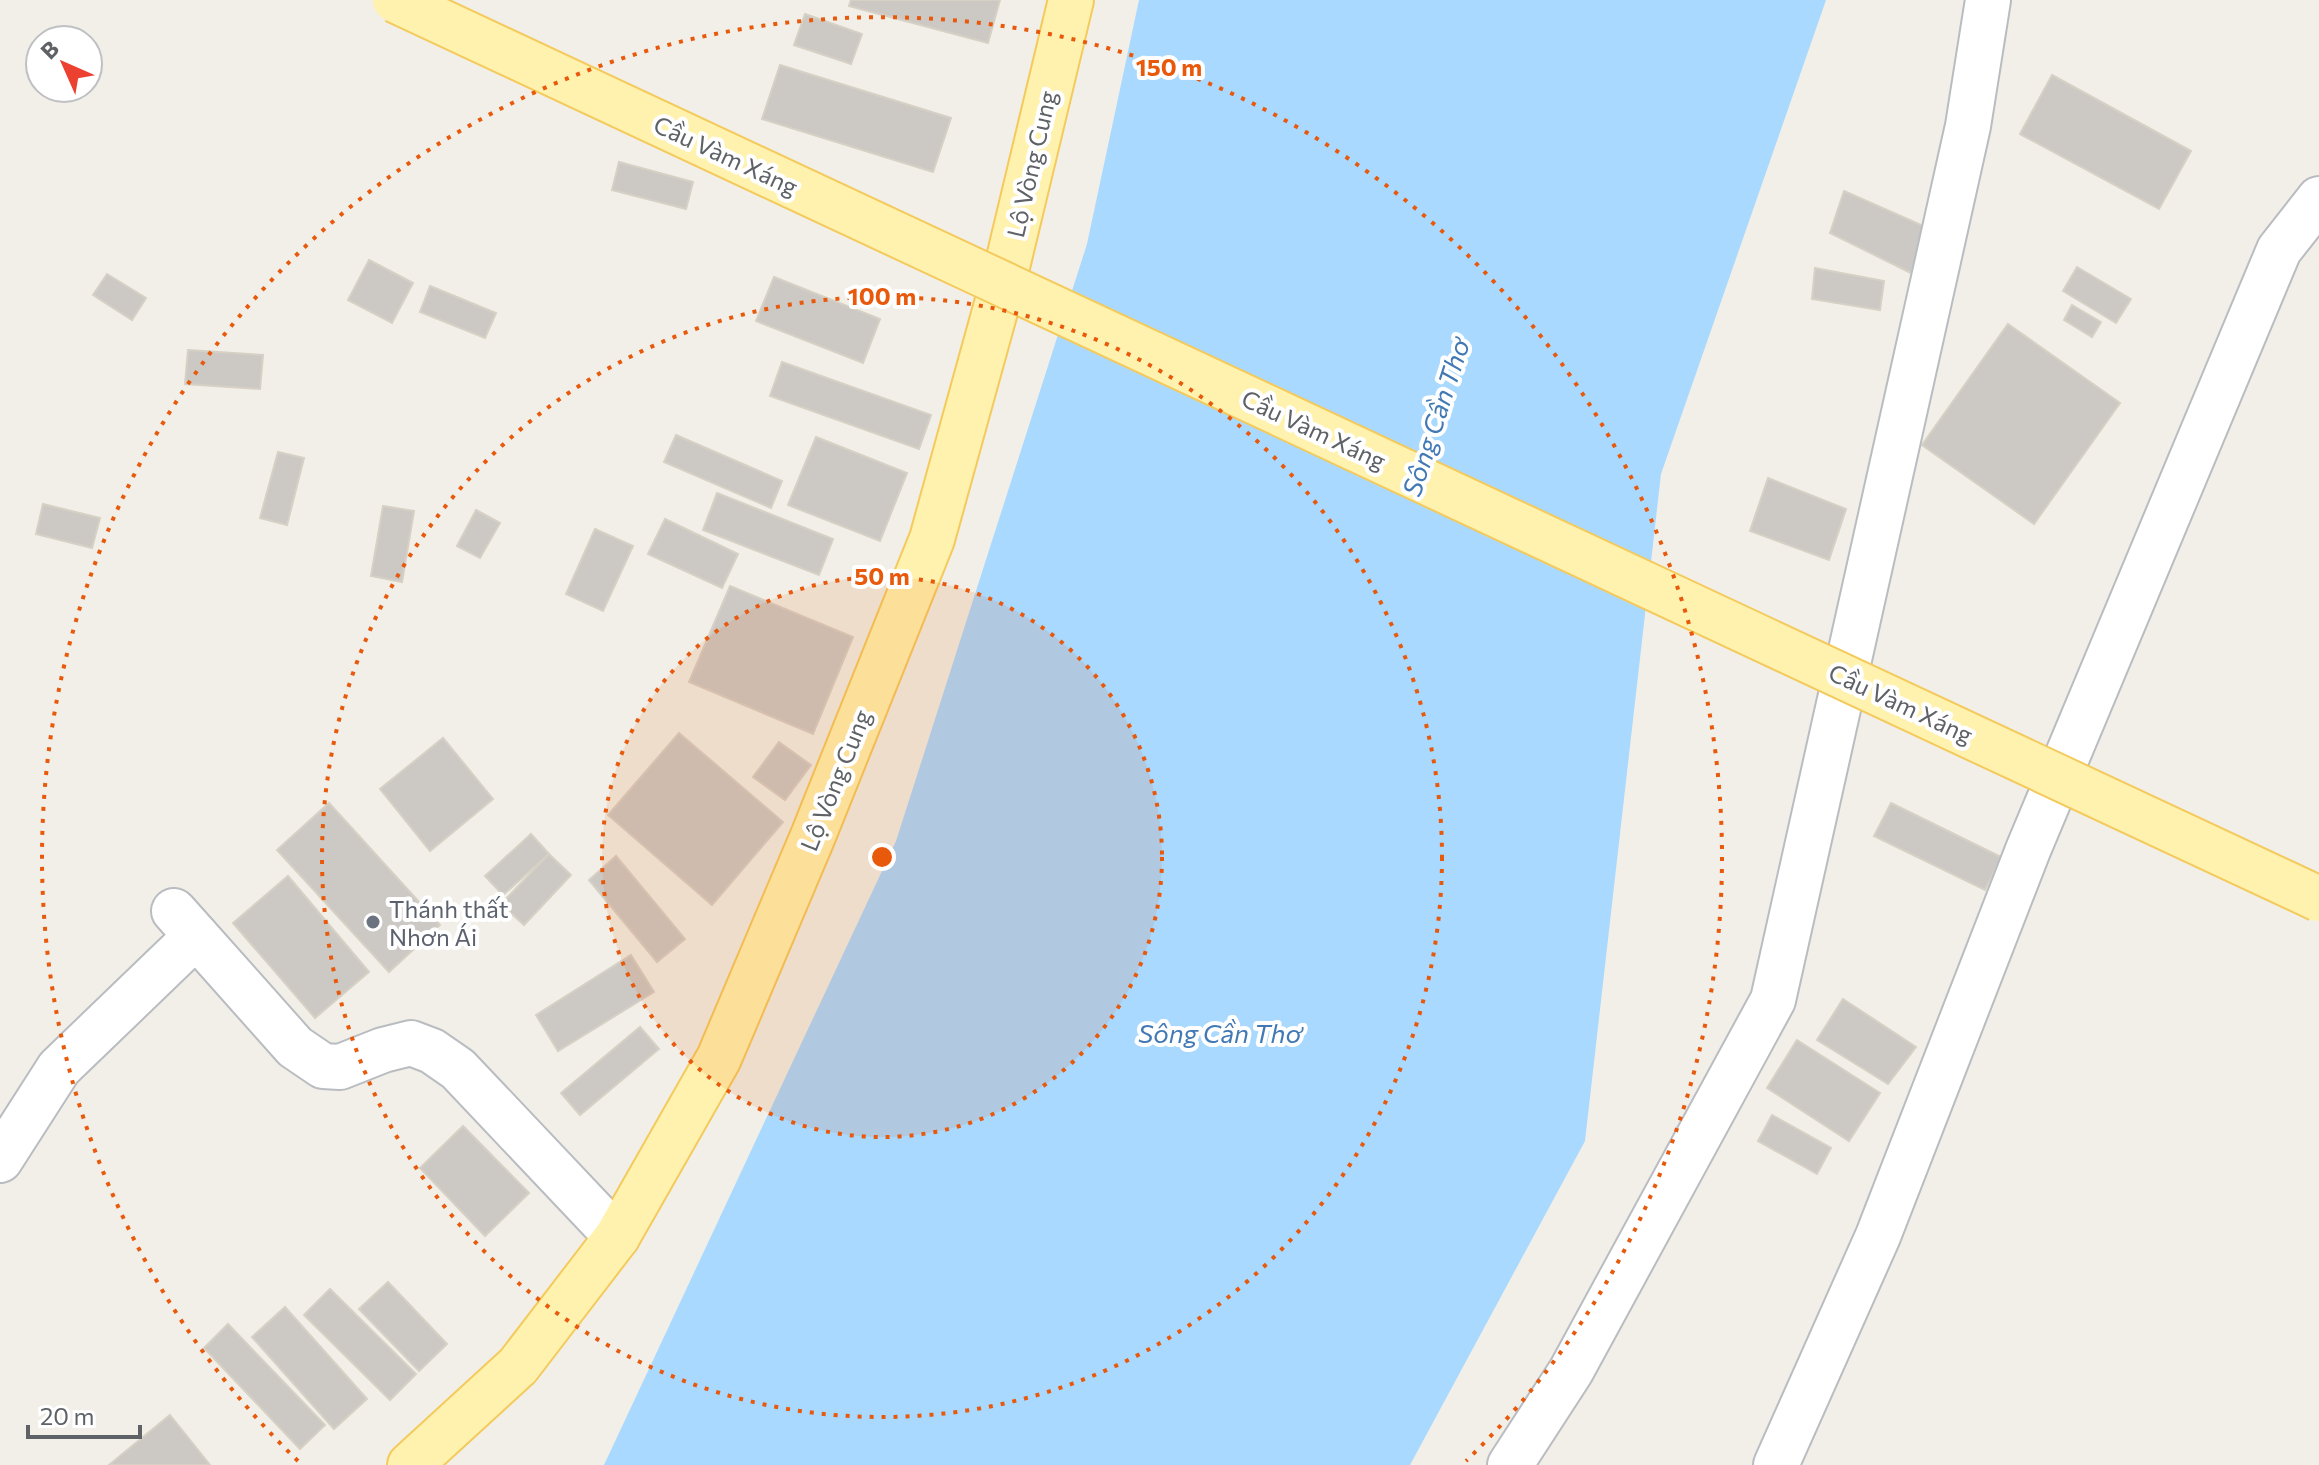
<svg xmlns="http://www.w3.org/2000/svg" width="2319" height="1465" viewBox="0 0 2319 1465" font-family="Commissioner,sans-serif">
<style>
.water{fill:#a9d9ff}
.building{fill:#ccc9c4;stroke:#d6d0c5;stroke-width:2}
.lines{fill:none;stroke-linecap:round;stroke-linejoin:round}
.minor-casing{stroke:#b9bcc0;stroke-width:48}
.major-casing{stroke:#f4ca5d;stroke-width:48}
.minor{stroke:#fff;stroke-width:44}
.major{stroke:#fff2ae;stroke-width:44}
.major-bridge-casing{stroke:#f4ca5d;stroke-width:48;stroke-linecap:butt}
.major-bridge{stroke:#fff2ae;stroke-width:44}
.ring{fill:none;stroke:#e8590c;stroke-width:4;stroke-dasharray:4 8}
.worship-dot{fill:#6b7280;stroke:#fff;stroke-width:3}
.labels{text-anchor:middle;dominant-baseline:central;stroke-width:8;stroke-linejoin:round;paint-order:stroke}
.street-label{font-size:24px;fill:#5e6267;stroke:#fff}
.worship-label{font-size:24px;fill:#5b616d;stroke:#fff;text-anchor:start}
.water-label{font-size:26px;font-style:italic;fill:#4279b4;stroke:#fff}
.centre{fill:#e8590c;stroke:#fff;stroke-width:4}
.ring-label{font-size:24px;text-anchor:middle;font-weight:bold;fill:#e8590c;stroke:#fff;stroke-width:8;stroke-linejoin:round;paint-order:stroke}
</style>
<rect width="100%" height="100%" fill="#f1efe7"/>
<polygon class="water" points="1139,0 1826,0 1661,474 1585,1141 1410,1465 604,1465 896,841 1087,244"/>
<g class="building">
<polygon points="851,0 1000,0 988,43 849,6"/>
<polygon points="805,14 862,34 851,64 794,45"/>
<polygon points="780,65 951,118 933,172 762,119"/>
<polygon points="2052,75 2191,151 2159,209 2020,134"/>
<polygon points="619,162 693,182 686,209 612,190"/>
<polygon points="1844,191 1928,228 1911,273 1830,233"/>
<polygon points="369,260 413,283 392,323 348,300"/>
<polygon points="2077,267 2131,299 2116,323 2063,291"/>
<polygon points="1815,268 1884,281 1880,310 1812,299"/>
<polygon points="107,274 146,298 132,320 93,295"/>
<polygon points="774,277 880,319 863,363 756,321"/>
<polygon points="430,286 496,313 485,338 420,312"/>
<polygon points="2072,305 2101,322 2092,337 2064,320"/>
<polygon points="2008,324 2120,403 2034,524 1922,445"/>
<polygon points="188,350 263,355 260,389 185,384"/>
<polygon points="782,362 931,415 919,449 770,396"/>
<polygon points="676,435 782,481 771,508 664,462"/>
<polygon points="816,437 907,473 880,541 788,505"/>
<polygon points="278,452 304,458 287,525 260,518"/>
<polygon points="1768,478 1846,509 1829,560 1750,531"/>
<polygon points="717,493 833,539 819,575 703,530"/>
<polygon points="43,504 100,518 92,548 36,534"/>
<polygon points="383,506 414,511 402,582 371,576"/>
<polygon points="476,510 500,523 480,558 457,546"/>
<polygon points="665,519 738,554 722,588 648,554"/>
<polygon points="595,529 633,546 603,611 566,594"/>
<polygon points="730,586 853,637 813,734 689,682"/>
<polygon points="679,733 783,822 712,905 608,815"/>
<polygon points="443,738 493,799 430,851 380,789"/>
<polygon points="779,742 811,765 785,800 753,777"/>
<polygon points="329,803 440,925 389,972 277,850"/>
<polygon points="1891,803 2001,857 1985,890 1874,836"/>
<polygon points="531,834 549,854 503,895 485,876"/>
<polygon points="549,854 571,875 524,925 501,904"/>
<polygon points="616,856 685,939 657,962 589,880"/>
<polygon points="288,876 369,972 315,1018 233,923"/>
<polygon points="631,955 654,992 558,1051 536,1015"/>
<polygon points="1843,999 1916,1047 1888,1084 1817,1040"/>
<polygon points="640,1027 659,1049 580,1115 561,1093"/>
<polygon points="1797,1040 1880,1093 1849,1141 1767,1088"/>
<polygon points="1772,1115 1831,1148 1817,1174 1758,1141"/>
<polygon points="463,1126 529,1193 485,1236 420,1168"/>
<polygon points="388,1282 447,1344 419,1371 359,1309"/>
<polygon points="330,1289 416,1374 390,1400 304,1315"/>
<polygon points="285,1307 367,1399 334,1429 252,1337"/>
<polygon points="228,1324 325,1425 300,1449 204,1348"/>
<polygon points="170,1415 210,1465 109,1465"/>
</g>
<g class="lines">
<g class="minor-casing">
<g id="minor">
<polyline points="174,911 295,1047 323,1066 340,1067 383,1050 411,1043 432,1051 458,1069 617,1237"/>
<polyline points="0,1160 59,1068 196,936"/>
<polyline points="1510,1465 1571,1371 1773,1000 1968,126 1988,0"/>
<polyline points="1776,1465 1878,1236 2028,850 2279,250 2319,199"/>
</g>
</g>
<g class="major-casing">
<polyline id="major" points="410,1465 518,1366 617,1237 719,1058 813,836 932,539 1005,275 1071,0"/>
</g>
<use href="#minor" class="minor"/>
<use href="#major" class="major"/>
<g class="major-bridge-casing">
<polyline id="major-bridge" points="395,0 2319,899"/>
</g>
<use href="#major-bridge" class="major-bridge"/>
</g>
<circle cx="882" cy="857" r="280" fill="#e8590c" fill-opacity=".12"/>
<g class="ring">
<circle cx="882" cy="857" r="280"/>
<circle cx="882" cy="857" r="560"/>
<path d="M298 1461A840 840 0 1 1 1466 1461"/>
</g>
<circle class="worship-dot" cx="373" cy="922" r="8"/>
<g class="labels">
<g class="street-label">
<text transform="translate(726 155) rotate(25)">Cầu Vàm Xáng</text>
<text transform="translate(1031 164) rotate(-77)">Lộ Vòng Cung</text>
<text transform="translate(1314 429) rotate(25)">Cầu Vàm Xáng</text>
<text transform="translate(1901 703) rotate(25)">Cầu Vàm Xáng</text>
<text transform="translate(835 780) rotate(-68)">Lộ Vòng Cung</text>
</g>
<g class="worship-label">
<text x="389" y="908">Thánh thất<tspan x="389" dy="28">Nhơn Ái</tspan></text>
</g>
<g class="water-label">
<text transform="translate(1435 417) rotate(-72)">Sông Cần Thơ</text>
<text x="1220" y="1032">Sông Cần Thơ</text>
</g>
</g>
<circle cx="882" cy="857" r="12" class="centre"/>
<g class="ring-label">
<text x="1169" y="76">150 m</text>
<text x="882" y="305">100 m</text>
<text x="882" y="585">50 m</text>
</g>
<g transform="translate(64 64) rotate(315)"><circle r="38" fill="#ffffff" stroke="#bfc0c2" stroke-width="2"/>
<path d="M0-6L14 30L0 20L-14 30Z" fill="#ec4031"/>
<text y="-12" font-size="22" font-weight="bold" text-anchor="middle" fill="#5e6267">B</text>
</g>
<path d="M28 1425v12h112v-12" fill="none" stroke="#5e6267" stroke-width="4"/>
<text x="40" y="1425" font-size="24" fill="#5e6267" stroke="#ffffff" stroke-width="6" paint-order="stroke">20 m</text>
</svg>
